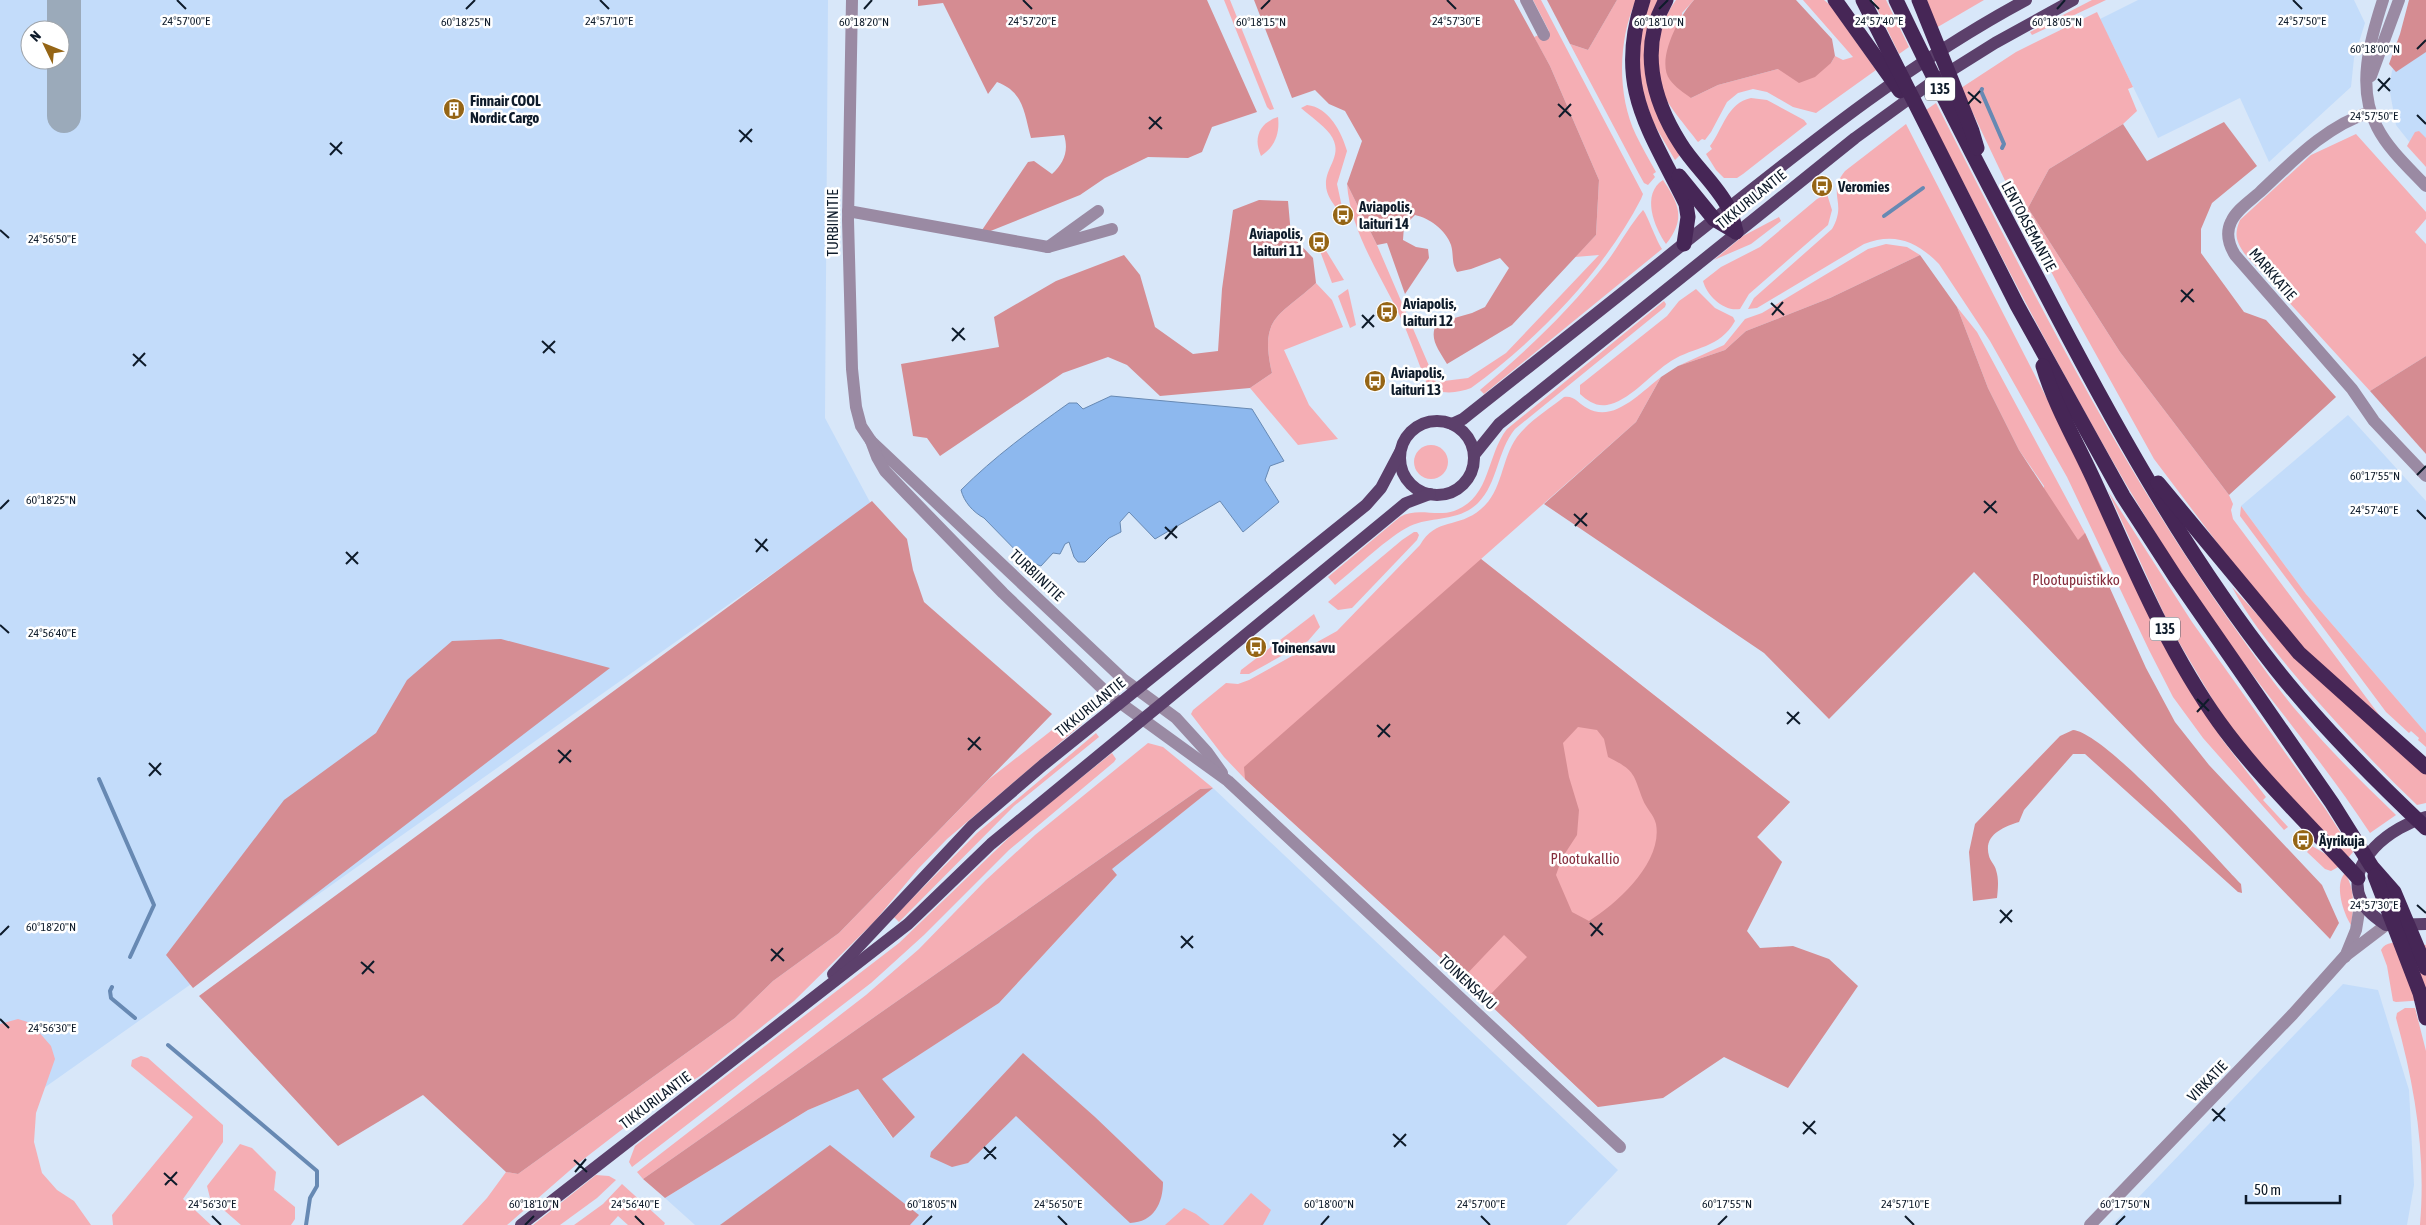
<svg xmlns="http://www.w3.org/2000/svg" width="2426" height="1225" viewBox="0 0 2426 1225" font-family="'Asap Condensed',sans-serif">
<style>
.built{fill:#c3dcfa;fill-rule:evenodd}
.green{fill:#f5aeb4}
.forest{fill:#d58c92;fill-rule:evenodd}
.water{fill:#8db8ee;stroke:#6789b3}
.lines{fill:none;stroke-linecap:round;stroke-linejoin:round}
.stream{stroke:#6789b3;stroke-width:4}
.taxiway{stroke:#9baaba;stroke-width:34}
.minor{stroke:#9a8aa3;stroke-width:12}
.major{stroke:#5c406b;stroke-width:12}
.highway{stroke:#462656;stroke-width:15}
.ticks{fill:none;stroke:#0e1b2a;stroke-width:2}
.labels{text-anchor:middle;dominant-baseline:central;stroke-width:5;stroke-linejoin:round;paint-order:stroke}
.shield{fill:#fff;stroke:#565f6a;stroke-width:1}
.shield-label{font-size:14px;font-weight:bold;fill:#0e1b2a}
.poi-label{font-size:15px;font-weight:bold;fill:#0e1b2a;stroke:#fff;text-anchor:start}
.street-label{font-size:15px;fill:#0e1b2a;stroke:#fff}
.park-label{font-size:15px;fill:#852d3c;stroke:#fff}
.ticks-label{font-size:12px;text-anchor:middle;fill:#0e1b2a;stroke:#fff;stroke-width:5;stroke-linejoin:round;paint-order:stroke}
</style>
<rect width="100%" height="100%" fill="#d8e7f9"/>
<g class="built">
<path d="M0,0H828L825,418L871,504L0,1119ZM30,30H60V60H30Z"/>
<polygon points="2138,0 2354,0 2365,23 2354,58 2351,87 2269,162 2240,98 2158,138 2100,19"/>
<polygon points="2426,0 2426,163 2396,125 2389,87 2392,71"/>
<polygon points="2348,415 2426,501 2426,733 2306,594 2241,506"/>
<polygon points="1213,788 1618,1170 1566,1225 695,1225 665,1198 808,1110 858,1089 892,1138 915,1117 881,1079 999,1003 1117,875 1111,869"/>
<polygon points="2343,984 2378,990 2409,1090 2414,1185 2407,1225 2112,1225"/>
</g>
<g class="green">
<polygon points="1224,0 1230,0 1274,109 1270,110 1267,107"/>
<path d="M1533,0H1541L1643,194L1641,199C1604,271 1537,340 1471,388C1458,393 1438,396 1427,384C1416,357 1407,328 1393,302C1374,265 1350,226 1347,184L1377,245L1436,382L1468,378L1506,353L1599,255L1575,257L1596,235L1599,180L1550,66L1534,37L1549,31Z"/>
<path d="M1617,0H1636C1618,40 1617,95 1636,135C1642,147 1649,160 1656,172L1653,174L1655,177L1648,185L1644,183L1639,174L1570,44L1588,50Z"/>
<polygon points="1649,0 1661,0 1650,22 1662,126 1680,155 1675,160 1654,124 1640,86 1639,35"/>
<path d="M1676,0H1694L1682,13L1691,98L1718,85L1778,69L1831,63L1835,56L1843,60L1853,57L1803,0H1824L1830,5L1876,70L1816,113L1793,107L1767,92L1753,89L1738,93L1727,102L1711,132L1705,140L1702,139L1698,142C1689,130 1670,108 1664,95C1651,63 1656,27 1676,0Z"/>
<polygon points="1873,0 1886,0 1909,47 1899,54"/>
<polygon points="1927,0 1984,0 1936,28"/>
<polygon points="2092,0 2106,0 2032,35 2030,32"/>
<polygon points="2097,12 2133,87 2128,89 2137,111 2123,124 2049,169 2028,208 2120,352 2229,495 2233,504 2231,510 2233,519 2380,716 2328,672 2295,639 2234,565 2154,459 2068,304 2019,210 1961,88 2016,52"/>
<path d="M1751,98L1767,100L1804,120L1807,124L1743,174L1737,178H1724L1716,170L1706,154L1712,149L1710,146C1723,129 1727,103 1751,98Z"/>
<path d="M1936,103C2026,279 2115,458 2229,620C2252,652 2275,686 2301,716C2330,751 2363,783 2396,815L2370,833C2315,749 2248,675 2193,592C2092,438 2010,273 1926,110Z"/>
<path d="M1307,105C1329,107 1342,133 1347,151L1337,184L1342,207L1337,209C1332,202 1326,194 1326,185C1325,166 1345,155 1330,134C1322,124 1310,116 1301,108Z"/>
<path d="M1278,117C1280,133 1275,147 1261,156C1253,138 1259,123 1278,117Z"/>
<path d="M1906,124L2221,738L2266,797L2263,800L2288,827L2284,830L2203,738L2173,697L2149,650L2067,477L1990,341L1939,264C1917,241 1894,232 1864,244L1757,308L1748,309L1754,298L1832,229C1848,202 1826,194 1845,171Z"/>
<polygon points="2419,131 2426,138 2426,167 2407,146 2415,132"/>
<path d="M2356,134L2426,212V219L2415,232L2426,244V356L2370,391L2244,253C2236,241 2234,234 2240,220L2311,155Z"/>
<path d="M1663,180C1679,204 1686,219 1666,244C1654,227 1641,194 1663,180Z"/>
<path d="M1827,194L1832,210L1828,225L1749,294L1740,309C1724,312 1707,296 1703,281L1721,267L1760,247L1817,199Z"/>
<path d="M1643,210C1646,212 1656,240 1662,249L1484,394L1480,390C1526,351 1569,311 1606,263C1619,246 1629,226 1643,210Z"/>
<polygon points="1779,217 1781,221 1751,244 1714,260 1743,236"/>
<polygon points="1886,244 1907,247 1920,255 1830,298 1746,331 1725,350 1678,366 1724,345 1745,319 1762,313 1868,249"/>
<polygon points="1325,249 1344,280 1332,283 1320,251"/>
<path d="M1316,283L1332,300L1343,327L1284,350L1309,405L1338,439L1298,445L1250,388L1272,373C1259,316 1279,317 1316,283Z"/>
<polygon points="1348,289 1356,325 1350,328 1338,296"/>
<path d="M1696,289L1715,308L1733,317L1735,321C1719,349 1695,346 1671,361C1652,373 1632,398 1611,404C1598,408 1589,402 1580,394V385L1584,382L1667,316L1679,301Z"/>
<path d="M1664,301L1666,304L1665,307L1515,429C1497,451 1498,483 1478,503C1459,522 1432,516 1410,526C1389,536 1355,569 1335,585L1328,577L1400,517C1417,507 1436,517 1454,511C1491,498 1486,456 1507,429Z"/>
<polygon points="1957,307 1977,332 2085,533 2111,587 2036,636 2044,486 2019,450 1988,388"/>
<path d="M1661,377L1636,422L1481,559L1790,802L1757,837L1782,862L1598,1107L1463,978L1245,779L1224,757L1191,714L1193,710L1226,683L1238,684L1249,680L1337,631L1420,545C1436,517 1458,529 1481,509C1503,491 1501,459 1517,437C1528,422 1549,409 1564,397C1574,395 1579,404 1587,408C1613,424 1641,392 1661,377Z"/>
<circle cx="1431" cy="462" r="17"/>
<polygon points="2108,491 2192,622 2326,810 2353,852 2348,858 2327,840 2230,729 2170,627"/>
<polygon points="2241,506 2306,594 2426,733 2426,747 2418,740 2419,738 2411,731 2409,733 2386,712 2240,516"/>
<polygon points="1414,532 1417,532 1419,535 1417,540 1352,608 1338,610 1328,602 1402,540"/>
<path d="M2232,587L2307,669L2426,773V803L2417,805C2377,767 2340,727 2304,686C2278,655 2251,623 2232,587Z"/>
<polygon points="1314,614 1320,627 1308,641 1249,674 1240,674 1241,670"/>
<polygon points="1076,715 1082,724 947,839 918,869 874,922 794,1001 700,1076 655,1104 576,1165 507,1225 462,1225 487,1198 506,1172 518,1174 735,1018 773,981 839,933 988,780 1070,716"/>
<polygon points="1096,733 1099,737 1014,806 899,922 894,917 977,833"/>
<polygon points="1148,743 1163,747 1213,788 1200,789 643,1179 637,1172 866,995 919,949 986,880 1035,835"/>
<polygon points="1112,753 1116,759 1114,762 1009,850 924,935 871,983 632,1167 629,1162 635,1146 899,943 1020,827"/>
<polygon points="2312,846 2329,856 2340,866 2331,871 2325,869 2307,852"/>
<path d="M2345,873C2355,890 2354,905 2351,925C2343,913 2334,884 2345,873Z"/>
<path d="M2406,942L2426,945V1000L2396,1002L2393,1001L2387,966L2381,950C2386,941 2396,943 2406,942Z"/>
<path d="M2405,1008H2415L2426,1051V1225H2420C2426,1153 2415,1087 2396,1018L2397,1013Z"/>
<polygon points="18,1019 31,1023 51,1046 55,1059 36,1113 34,1142 42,1173 57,1190 74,1201 91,1225 0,1225 0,1024"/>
<polygon points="141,1056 148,1058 223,1125 223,1142 183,1199 211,1225 113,1225 112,1215 193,1117 131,1066 132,1060"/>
<polygon points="240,1144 252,1148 276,1172 274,1190 295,1207 295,1219 291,1225 241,1225 210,1198 207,1186"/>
<polygon points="596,1175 609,1176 616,1180 597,1198 560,1225 533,1225"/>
<polygon points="622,1184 665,1223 664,1225 628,1225 618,1216 610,1225 574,1225 603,1204"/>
<polygon points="1251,1193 1271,1210 1263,1225 1223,1225"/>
<polygon points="1184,1208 1196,1214 1210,1225 1165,1225"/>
</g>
<g class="forest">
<path d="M918,0H1207L1257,112L1212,127L1202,152L1188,158L1148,157L1105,178L1080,195L978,236L1028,162L1034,161L1052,174C1064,163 1069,151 1064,135L1031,138C1024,113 1024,92 997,82L988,94L943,3L918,6Z"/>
<path d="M1254,0H1514L1550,66L1599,180L1596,235L1512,325L1447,364C1439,350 1428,338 1437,323L1472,313L1485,307L1509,268L1500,258L1471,269L1457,272C1451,262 1454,255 1451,245C1446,230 1429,218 1415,215L1404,226L1403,240L1416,247L1428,249L1429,258L1405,294L1387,243L1377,245L1347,184L1362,141L1345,111L1329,104L1315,90L1292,98Z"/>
<polygon points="1547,0 1617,0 1588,50 1570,44"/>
<path d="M1694,0H1796L1832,39L1835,56L1831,63L1815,77L1799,83L1778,69L1718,85L1691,98C1684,93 1675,87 1670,80C1655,60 1680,15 1694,0Z"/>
<polygon points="2409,0 2426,0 2426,52 2396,72 2389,64 2400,34"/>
<polygon points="2224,122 2257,166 2212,203 2201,229 2201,253 2244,312 2266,320 2336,397 2229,495 2120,352 2028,208 2049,169 2123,124 2147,161"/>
<path d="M1259,200L1288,201L1291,235L1313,258L1316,283C1279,317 1259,316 1272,373L1250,388L1160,396L1127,365L1108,357L1063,373L940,456L927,438L913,436L901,364L999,347L994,317L1056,281L1124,255L1140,275L1155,327L1193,354L1218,351L1222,289L1233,210Z"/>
<polygon points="1920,255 1957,307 1988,388 2019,450 2078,540 2085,533 2146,668 2175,722 2209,765 2322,885 2339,923 2330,939 1974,572 1829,719 1764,653 1544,504 1636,422 1661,377 1678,366 1725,350 1746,331 1830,298"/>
<polygon points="2426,356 2426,454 2370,391"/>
<polygon points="872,501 907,539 913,570 924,602 1052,714 839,933 773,981 735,1018 518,1174 506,1172 423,1095 338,1146 199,996"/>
<path d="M1481,559L1790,802L1757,837L1782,862L1747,931L1760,948L1793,946L1829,959L1858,986L1788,1088L1724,1057L1663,1098L1598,1107L1485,1000L1527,957L1504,935L1463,978L1245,779L1244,767ZM1578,727L1597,730L1604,739L1608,757C1636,771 1633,774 1643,800C1646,808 1654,815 1656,824C1663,862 1618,903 1589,921L1572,912L1556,875L1562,858L1577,835L1579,810L1569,777L1563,743Z"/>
<polygon points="501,639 610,668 193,988 166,955 284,800 376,733 407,680 452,641"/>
<path d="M2073,730C2106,733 2213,855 2241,884L2242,893L2238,892L2085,754H2073L2024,810L2019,822C2003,827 1983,835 1989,856C1990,861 1995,865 1996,870C1999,879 1998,888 1997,898L1973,901L1969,852L1975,824L2060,736Z"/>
<polygon points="1213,788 1112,869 1117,875 999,1003 882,1079 915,1117 893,1138 858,1089 808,1110 665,1198 643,1179 1200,789"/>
<path d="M1023,1053L1095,1117L1163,1182C1163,1203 1154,1222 1130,1223L1016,1116L968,1163L952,1167L930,1157L931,1152Z"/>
<polygon points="830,1145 919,1215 910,1225 720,1225"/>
</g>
<path class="water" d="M1111,396L1252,409L1284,461L1270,466L1265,480L1279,502L1243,532L1220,501L1155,539L1129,512L1120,522L1121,532L1109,538L1085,562H1078L1074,557L1069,542L1065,544L1060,554L1053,553L1041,566L1025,560L984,518C973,512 964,502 961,490C994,457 1031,430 1069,403H1077L1083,409Z"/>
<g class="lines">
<g class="stream">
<polyline points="1982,89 1981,91 2004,144 2002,148"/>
<polyline points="1884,216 1923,188"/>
<polyline points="99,779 154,905 130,957"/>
<polyline points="112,987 110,991 111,998 135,1018"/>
<polyline points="168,1045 317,1171 317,1186 310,1198 306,1225"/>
</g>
<polyline class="taxiway" points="64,116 64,0"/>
<g class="minor">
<polyline points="852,0 848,220 852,369 856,407 861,426 871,441 1123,679 1176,718 1207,752 1222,773"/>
<polyline points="1526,0 1544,35"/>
<path d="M2383,0C2370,40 2356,88 2377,127C2388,149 2409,168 2426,186"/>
<polyline points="2371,76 2399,0"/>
<path d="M2370,112C2326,126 2293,161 2260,192C2250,201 2236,210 2231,222C2225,234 2229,245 2235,255L2352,389L2374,421L2426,476"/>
<polyline points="848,211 1048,247"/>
<polyline points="1098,211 1048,247 1112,229"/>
<polyline points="871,441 877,457 885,471 907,494 1003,593 1108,694 1228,781 1620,1147"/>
<polyline points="2345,957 2356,930 2361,899"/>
<polyline points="2090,1225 2293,1014 2344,957 2386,925"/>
</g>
<g class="major">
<circle cx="1437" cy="458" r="37"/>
<path d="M1452,424L1463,419C1536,361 1609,304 1682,245C1793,157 1901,67 2026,0"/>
<polyline points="1474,455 1499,424 1855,138 1928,85 1995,43 2073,0"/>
<path d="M2426,817C2393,826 2344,861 2361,900C2366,911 2376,918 2386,925L2426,924"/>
<polyline points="833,974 972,826 1043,765 1366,505 1381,488 1400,452"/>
<polyline points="521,1225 908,924 991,844 1406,503 1430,494"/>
</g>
<g class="highway">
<path d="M1643,0C1614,87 1650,130 1686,204L1688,217L1684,244"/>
<path d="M1666,0C1639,47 1652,99 1680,143C1694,166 1716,184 1728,207C1732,214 1734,224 1736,232"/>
<polyline points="1835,0 1900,91"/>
<polyline points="1863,0 2017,305 2123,496 2176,578 2332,803 2372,867 2394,892 2426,968"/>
<path d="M1896,0C1941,94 1989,187 2038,279C2108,414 2182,550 2276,669C2322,727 2373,778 2426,828"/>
<polyline points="1919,0 1972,131 1977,148"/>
<polyline points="1679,176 1714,219 1736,232"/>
<path d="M2043,366C2056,409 2079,446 2097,487C2133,566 2168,651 2219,722C2260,779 2311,826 2358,878"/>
<polyline points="2158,483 2299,653 2426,767"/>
<polyline points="2375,876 2420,993 2426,1018"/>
</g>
</g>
<path class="ticks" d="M177,0L186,9M600,0L609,9M1023,0L1032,9M1447,0L1456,9M1870,0L1879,9M2293,0L2302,9M466,9L475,0M864,9L872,0M1261,9L1270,0M1659,9L1668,0M2057,9L2065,0M2417,49L2426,40M2378,79L2390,91M2378,91L2390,78M1968,92L1981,103M1558,104L1571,116M1968,104L1980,91M2417,115L2426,124M1149,117L1162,129M1559,117L1571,104M1149,129L1161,117M739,130L752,142M740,142L752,129M330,143L342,154M330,155L342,142M0,230L9,238M2181,290L2194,302M2181,302L2193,289M1771,303L1784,315M1362,315L1374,327M1772,315L1783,302M952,328L965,340M1362,328L1374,315M542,341L555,353M952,341L964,328M543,353L555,341M133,354L146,366M133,366L145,353M2417,475L2426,466M1984,501L1997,513M0,509L9,500M2417,510L2426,519M1984,513L1996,501M1574,514L1587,526M1575,526L1587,513M1165,527L1177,538M755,539L768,551M1165,539L1177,526M346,552L358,564M756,552L767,539M346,564L358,552M0,625L9,633M2197,699L2209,711M1787,712L1800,724M2197,712L2209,699M1787,724L1799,712M1377,725L1390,737M1378,737L1390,724M968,738L981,750M558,750L571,762M968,750L980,737M149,763L161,775M559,763L571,750M149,776L161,763M2417,905L2426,913M2000,910L2012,922M1590,923L1603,935M2000,923L2012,910M0,935L9,926M1181,936L1193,948M1591,936L1602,923M1181,948L1193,936M771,949L784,961M771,961L783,948M361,962L374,973M362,974L374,961M0,1019L9,1028M2212,1109L2225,1121M2213,1121L2225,1108M1803,1122L1816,1134M1393,1134L1406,1146M1803,1134L1815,1121M984,1147L996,1159M1394,1147L1406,1134M984,1159L996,1147M574,1160L587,1172M575,1172L586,1159M164,1173L177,1185M165,1185L177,1172M212,1216L221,1225M635,1216L644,1225M1058,1216L1067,1225M1481,1216L1490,1225M1905,1216L1914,1225M525,1225L534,1216M923,1225L932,1216M1321,1225L1329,1216M1718,1225L1727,1216M2116,1225L2125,1216"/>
<defs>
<g id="building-disc" transform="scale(1.125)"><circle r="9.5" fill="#956515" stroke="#fff"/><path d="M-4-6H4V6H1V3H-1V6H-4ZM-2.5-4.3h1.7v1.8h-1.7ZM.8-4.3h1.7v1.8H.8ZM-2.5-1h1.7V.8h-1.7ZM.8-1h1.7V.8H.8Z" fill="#fff"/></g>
<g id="bus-disc" transform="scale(1.125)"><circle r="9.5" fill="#956515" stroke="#fff"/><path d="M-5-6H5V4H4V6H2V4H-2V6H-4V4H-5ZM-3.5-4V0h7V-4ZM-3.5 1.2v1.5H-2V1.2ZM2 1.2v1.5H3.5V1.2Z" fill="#fff"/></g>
</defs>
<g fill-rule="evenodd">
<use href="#building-disc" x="454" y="109"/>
<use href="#bus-disc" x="1822" y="186"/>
<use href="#bus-disc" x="1343" y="215"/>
<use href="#bus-disc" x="1319" y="242"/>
<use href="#bus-disc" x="1387" y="312"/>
<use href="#bus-disc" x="1375" y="381"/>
<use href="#bus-disc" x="1256" y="647"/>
<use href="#bus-disc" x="2303" y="840"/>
</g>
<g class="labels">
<g class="shield">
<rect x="1925" y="77.5" width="30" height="23" rx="4"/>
<rect x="2150" y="617.5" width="30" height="23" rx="4"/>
</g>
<g class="shield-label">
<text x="1940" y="89">135</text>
<text x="2165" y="629">135</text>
</g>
<g class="poi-label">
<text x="470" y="100">Finnair COOL<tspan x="470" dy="17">Nordic Cargo</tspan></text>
<text x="1838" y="186">Veromies</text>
<text x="1359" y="206">Aviapolis,<tspan x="1359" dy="17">laituri 14</tspan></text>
<text x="1303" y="233" text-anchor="end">Aviapolis,<tspan x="1303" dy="17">laituri 11</tspan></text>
<text x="1403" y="303">Aviapolis,<tspan x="1403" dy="17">laituri 12</tspan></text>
<text x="1391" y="372">Aviapolis,<tspan x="1391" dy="17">laituri 13</tspan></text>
<text x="1272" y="647">Toinensavu</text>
<text x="2319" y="840">Äyrikuja</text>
</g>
<g class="street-label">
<text transform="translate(1751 199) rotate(-39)">TIKKURILANTIE</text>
<text transform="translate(832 223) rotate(-90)">TURBIINITIE</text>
<text transform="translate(2029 226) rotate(62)">LENTOASEMANTIE</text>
<text transform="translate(2273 274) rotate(49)">MARKKATIE</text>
<text transform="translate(1037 575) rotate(43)">TURBIINITIE</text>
<text transform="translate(1090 707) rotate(-39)">TIKKURILANTIE</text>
<text transform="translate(1468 982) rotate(43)">TOINENSAVU</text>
<text transform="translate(2207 1081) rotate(-46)">VIRKATIE</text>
<text transform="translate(655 1100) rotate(-37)">TIKKURILANTIE</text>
</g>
<g class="park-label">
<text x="2076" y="579">Plootupuistikko</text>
<text x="1585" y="858">Plootukallio</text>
</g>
</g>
<g class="ticks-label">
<text x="186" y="25">24°57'00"E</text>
<text x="609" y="25">24°57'10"E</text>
<text x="1032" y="25">24°57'20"E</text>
<text x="1456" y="25">24°57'30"E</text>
<text x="1879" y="25">24°57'40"E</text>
<text x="2302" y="25">24°57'50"E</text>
<text x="466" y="26">60°18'25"N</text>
<text x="864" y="26">60°18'20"N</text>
<text x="1261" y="26">60°18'15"N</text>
<text x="1659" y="26">60°18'10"N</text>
<text x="2057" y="26">60°18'05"N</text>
<text x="2375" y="53">60°18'00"N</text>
<text x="2374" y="120">24°57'50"E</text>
<text x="52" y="243">24°56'50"E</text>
<text x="2375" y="480">60°17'55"N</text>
<text x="51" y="504">60°18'25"N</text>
<text x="2374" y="514">24°57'40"E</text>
<text x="52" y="637">24°56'40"E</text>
<text x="2374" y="909">24°57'30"E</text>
<text x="51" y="931">60°18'20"N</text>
<text x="52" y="1032">24°56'30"E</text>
<text x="534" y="1208">60°18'10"N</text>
<text x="932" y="1208">60°18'05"N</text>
<text x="1329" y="1208">60°18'00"N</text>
<text x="1727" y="1208">60°17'55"N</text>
<text x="2125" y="1208">60°17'50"N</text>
<text x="212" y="1208">24°56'30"E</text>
<text x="635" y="1208">24°56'40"E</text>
<text x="1058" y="1208">24°56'50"E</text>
<text x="1481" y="1208">24°57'00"E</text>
<text x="1905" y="1208">24°57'10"E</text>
</g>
<g transform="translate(45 45) rotate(313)"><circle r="24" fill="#ffffff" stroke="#9fa4aa"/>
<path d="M0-4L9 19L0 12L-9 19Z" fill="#956515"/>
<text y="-8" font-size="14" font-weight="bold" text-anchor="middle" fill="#0e1b2a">N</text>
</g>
<path d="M2246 1195v8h94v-8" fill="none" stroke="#0e1b2a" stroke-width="2.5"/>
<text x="2254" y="1195" font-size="15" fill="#0e1b2a" stroke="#ffffff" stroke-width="4" paint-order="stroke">50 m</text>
</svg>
